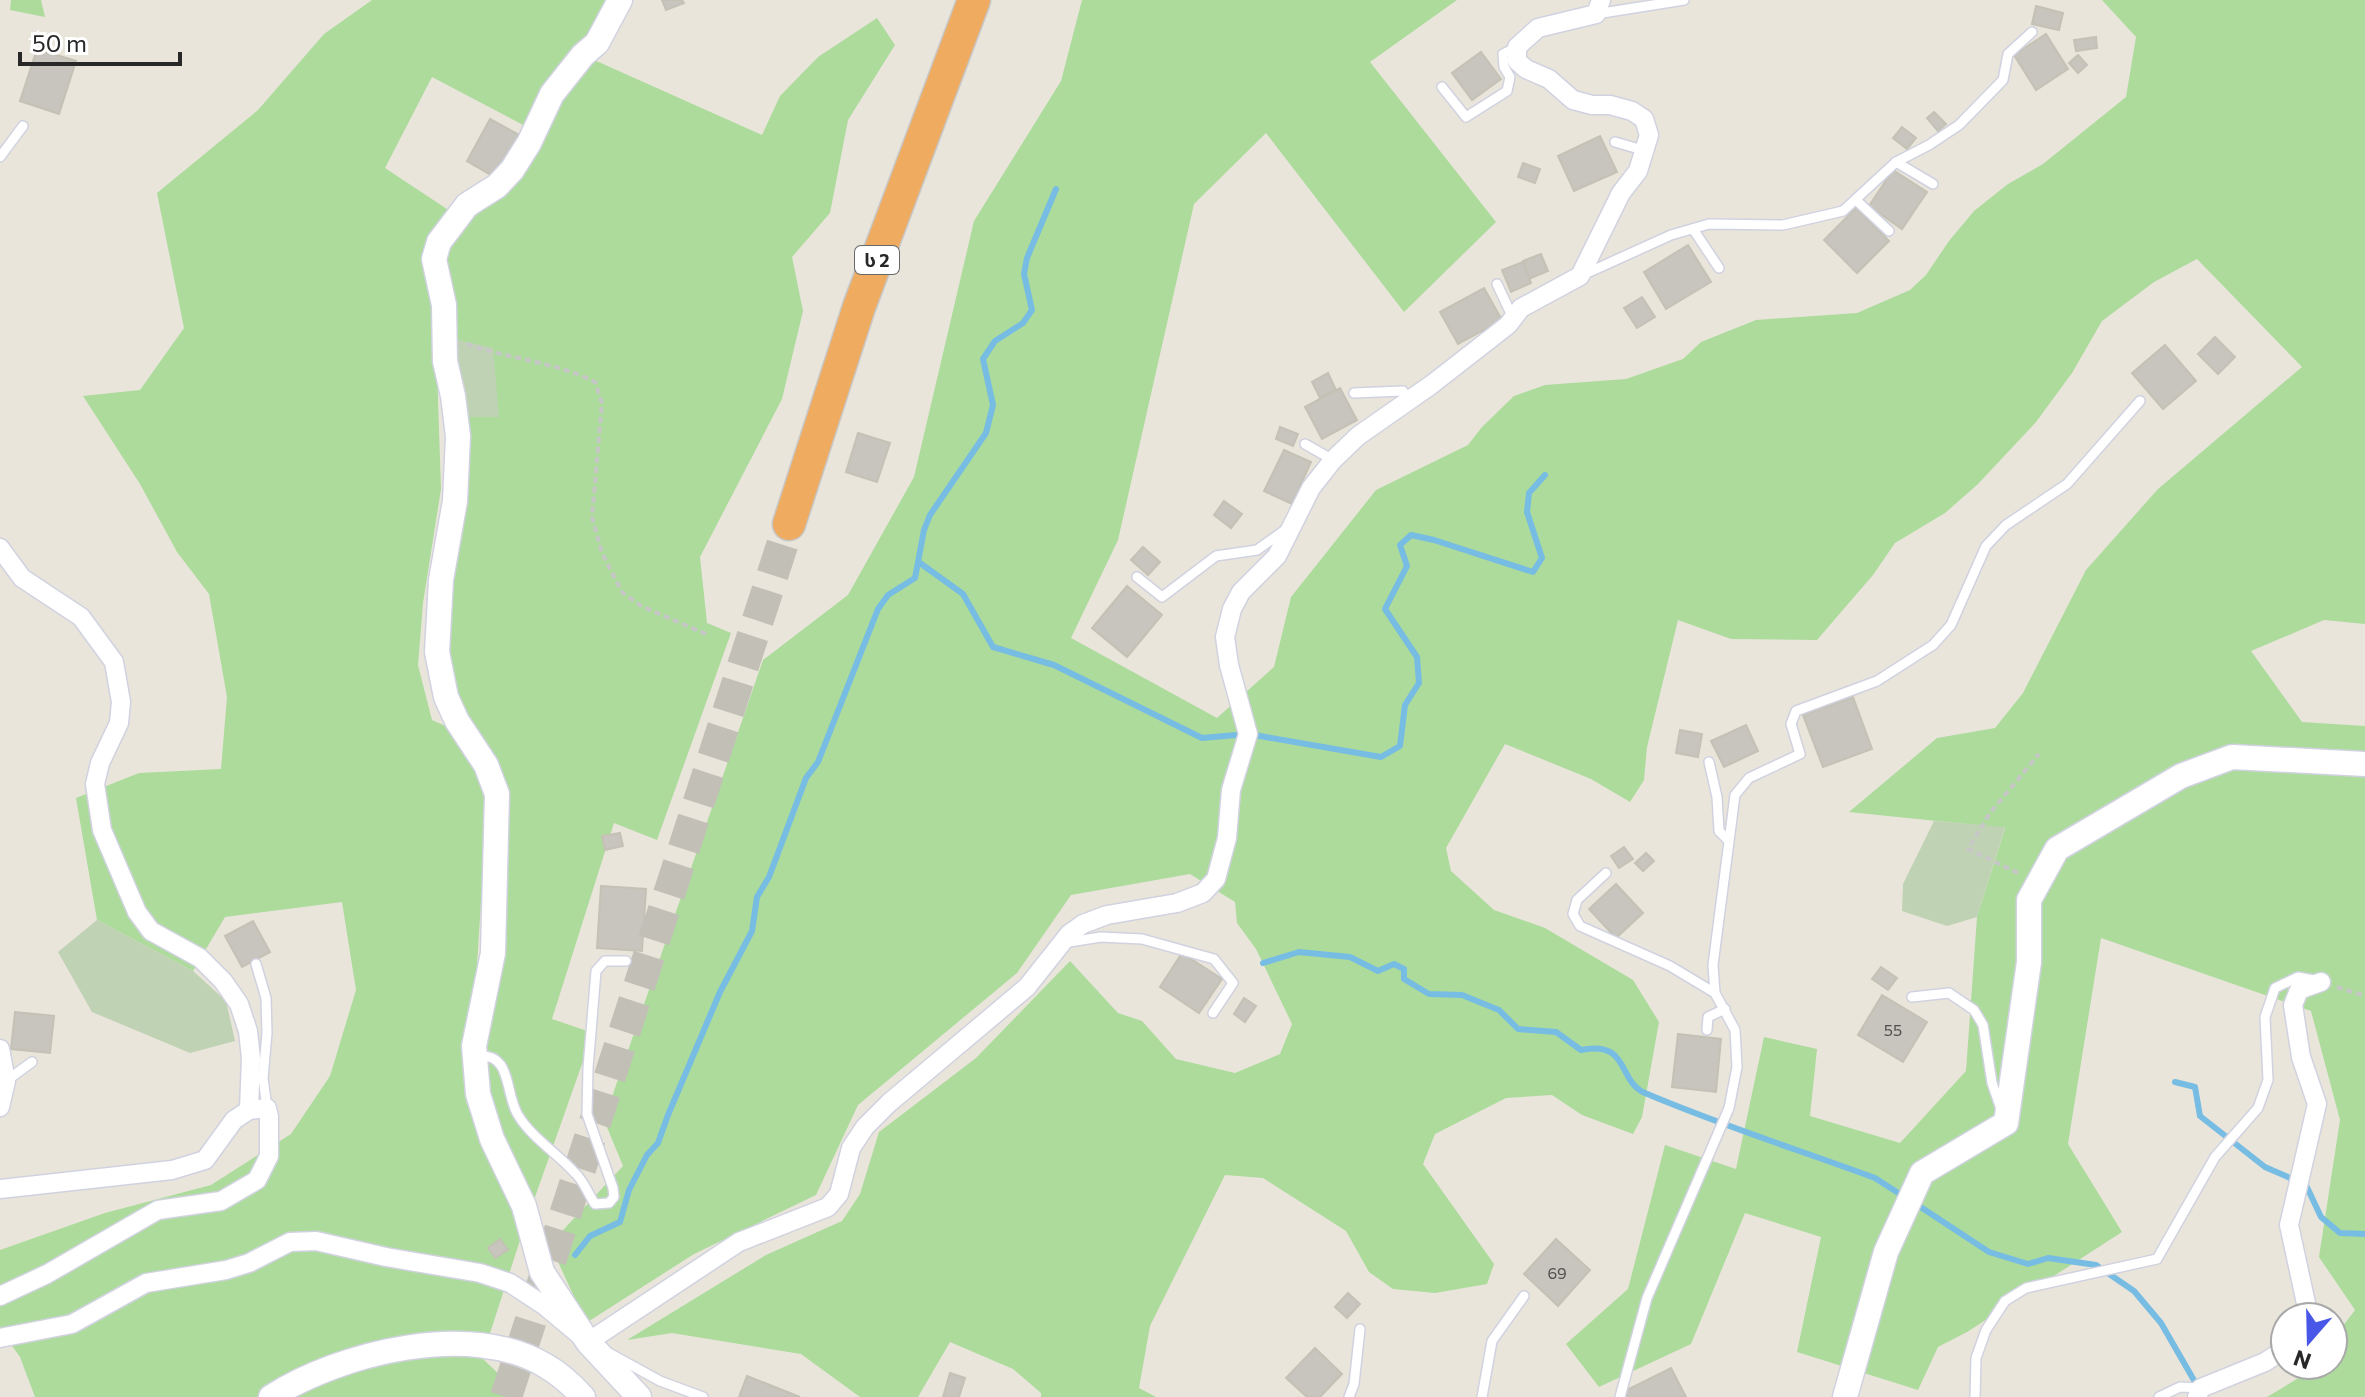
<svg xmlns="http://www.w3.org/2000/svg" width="2365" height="1397" viewBox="0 0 2365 1397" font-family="Commissioner,'Noto Sans Georgian',sans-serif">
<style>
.green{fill:#acdb9c;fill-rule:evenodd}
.cemetery{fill:#c0d2b4}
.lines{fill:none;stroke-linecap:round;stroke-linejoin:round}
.stream{stroke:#77bce3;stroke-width:6}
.building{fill:#c8c4be;stroke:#c4c1b5;stroke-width:2}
.highway-tunnel{stroke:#c2bfb7;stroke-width:32;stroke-dasharray:32 16;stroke-linecap:butt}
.lane-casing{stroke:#d1d2e0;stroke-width:12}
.street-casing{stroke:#d1d2e0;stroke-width:21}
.secondary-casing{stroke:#d1d2e0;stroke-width:27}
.highway-casing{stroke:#c7c7c7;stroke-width:35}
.path{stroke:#c7c7c7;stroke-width:4;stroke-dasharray:6 4;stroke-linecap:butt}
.lane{stroke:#fff;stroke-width:9}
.street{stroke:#fff;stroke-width:18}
.secondary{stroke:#fff;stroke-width:24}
.highway{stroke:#efac61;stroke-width:32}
.labels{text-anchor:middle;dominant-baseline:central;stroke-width:6;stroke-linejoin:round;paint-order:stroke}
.number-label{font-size:16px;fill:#504f4e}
.shield{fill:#fff;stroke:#686868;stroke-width:2}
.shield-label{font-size:18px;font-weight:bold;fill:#282828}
</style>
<rect width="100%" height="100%" fill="#e9e5db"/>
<g class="green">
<polygon points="11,0 41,0 45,17 10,10"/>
<path d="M372,0H608L583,55L762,135L780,96L818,57L877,18L895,45L848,120L830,213L792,257L803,311L782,399L700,557L707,623L731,633L657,840L614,823L552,1019L593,1033L523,1231L482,1358L523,1397H35L20,1357L0,1329V1250L105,1213L211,1185L291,1134L330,1076L356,990L342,902L225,917L193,971L97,920L76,798L139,773L221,769L227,697L209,594L177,552L140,484L83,396L140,390L184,328L157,193L258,110L324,34ZM432,77L546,137L527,168L468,223L385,168ZM437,369L498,417H455L442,688L457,731L432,720L418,665L423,603L441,489ZM469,760L506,793L476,1056L511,1204L466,1102L463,1050L475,996L488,793Z"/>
<polygon points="1082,0 1457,0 1370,62 1496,222 1404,312 1266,133 1194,204 1118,540 1071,638 1217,718 1274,667 1291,597 1376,490 1468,445 1482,427 1514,396 1545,385 1626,379 1683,359 1701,342 1756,320 1857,313 1910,290 1926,275 1949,241 1974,211 2008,184 2043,164 2126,97 2136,37 2102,0 2365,0 2365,624 2324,620 2251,651 2302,722 2365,726 2365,1397 2267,1397 2307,1373 2313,1365 2333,1365 2333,1339 2355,1310 2319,1257 2340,1120 2311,1011 2101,938 2068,1144 2122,1232 1967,1332 1938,1347 1918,1390 1797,1352 1821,1237 1745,1213 1691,1344 1599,1387 1566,1344 1628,1289 1665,1145 1736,1169 1764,1037 1817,1049 1810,1116 1900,1143 1966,1071 1977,917 2005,828 1849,812 1937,738 1995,728 2023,693 2086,570 2158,489 2302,367 2197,259 2154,282 2102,321 2072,373 2036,422 1978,484 1945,513 1895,543 1873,575 1817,640 1731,639 1678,620 1647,747 1644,780 1630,802 1591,779 1505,744 1446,848 1451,871 1494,910 1545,928 1633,980 1659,1022 1642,1117 1633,1134 1582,1115 1552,1095 1506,1098 1435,1134 1423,1164 1494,1264 1487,1284 1435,1293 1393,1289 1369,1272 1346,1231 1263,1178 1225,1175 1150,1326 1139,1388 1156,1397 1041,1397 1041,1393 1013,1369 950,1342 918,1397 860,1397 801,1354 672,1333 627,1340 766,1255 842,1221 860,1194 879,1132 976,1058 1070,961 1118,1013 1142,1021 1176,1059 1235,1073 1280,1054 1292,1024 1256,949 1237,923 1235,902 1190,874 1071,895 1017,973 858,1105 816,1195 694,1254 586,1323 550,1244 623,1166 604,1120 763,660 848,595 914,477 974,221 1061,81"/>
</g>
<g class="cemetery">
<polygon points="446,337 493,348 499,417 455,417"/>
<polygon points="1934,821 2005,827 1977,917 1947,926 1902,911 1903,884"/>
<polygon points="97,920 193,971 226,1001 235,1041 190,1053 92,1012 58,952"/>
</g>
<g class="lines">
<g class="stream">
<polyline points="920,563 963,594 993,647 1054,665 1202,738 1248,734 1381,757 1400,746 1405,705 1419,683 1417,657 1385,609 1407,566 1400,545 1411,535 1434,540 1533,572 1542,558 1527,512 1529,493 1545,475"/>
<path d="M1263,963L1299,952L1350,957L1378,971L1394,964L1404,969V979L1429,994L1462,995L1499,1010L1518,1029L1556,1032L1581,1050C1630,1040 1617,1081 1645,1093C1720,1125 1799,1150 1875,1178L1903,1196"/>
<polyline points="2175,1082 2195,1087 2200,1116 2265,1167 2306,1185 2321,1217 2340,1233 2365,1234"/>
<polyline points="1916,1204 1989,1252 2028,1264 2048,1258 2096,1265 2134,1291 2161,1323 2199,1389"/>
<polyline points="575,1255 590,1236 620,1222 629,1190 647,1155 658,1143 668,1115 720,992 752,931 757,897 769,877 806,778 818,762 878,609 888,595 915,578 924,530 930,515 986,433 993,405 983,359 995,341 1023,323 1032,310 1024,274 1027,258 1056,189"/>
</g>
</g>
<g class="building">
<polygon points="662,0 682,0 684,3 666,10"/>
<polygon points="2036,6 2063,13 2059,30 2032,24"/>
<polygon points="2046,34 2068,69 2036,90 2014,55"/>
<polygon points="2096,37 2097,48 2076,51 2074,40"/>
<polygon points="37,49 76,61 59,114 20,101"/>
<polygon points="1481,52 1501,79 1472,100 1452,73"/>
<polygon points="2078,55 2087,65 2078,73 2069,63"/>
<polygon points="1934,112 1946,124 1938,131 1927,118"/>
<polygon points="490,119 521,136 498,179 467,161"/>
<polygon points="1902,127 1916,138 1907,149 1893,138"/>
<polygon points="1600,136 1617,172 1574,191 1558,156"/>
<polygon points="1523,163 1540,169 1535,183 1518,177"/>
<polygon points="1893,170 1927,192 1902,229 1869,206"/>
<polygon points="1856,208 1889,241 1857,273 1824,240"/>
<polygon points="1688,245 1711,282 1666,309 1644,272"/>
<polygon points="1541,254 1548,271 1529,279 1523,261"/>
<polygon points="1523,262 1531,283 1511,292 1502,270"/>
<polygon points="1484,288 1502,320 1458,344 1440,312"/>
<polygon points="1642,297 1655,317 1637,328 1624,308"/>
<polygon points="2215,337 2235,357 2218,374 2198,354"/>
<polygon points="2165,345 2196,381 2163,409 2132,373"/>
<polygon points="1328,373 1336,390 1320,398 1312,382"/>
<polygon points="1340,388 1357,420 1322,439 1305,407"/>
<polygon points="1280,427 1298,434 1293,446 1276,439"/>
<polygon points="858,433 890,443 877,482 846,472"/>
<polygon points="1284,450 1311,462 1292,504 1264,491"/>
<polygon points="1224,501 1242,514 1231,528 1214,515"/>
<polygon points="1143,547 1160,562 1148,575 1131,560"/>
<polygon points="1127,586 1162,615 1127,657 1092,628"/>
<polygon points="1853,697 1872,749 1823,767 1803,715"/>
<polygon points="1746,725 1758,751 1724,767 1711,741"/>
<polygon points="1680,730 1702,734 1698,757 1676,753"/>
<polygon points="620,833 623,846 605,850 602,836"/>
<polygon points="1624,847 1633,859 1619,868 1611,856"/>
<polygon points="1646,853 1654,861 1643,871 1635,863"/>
<polygon points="1616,884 1643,913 1616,938 1589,909"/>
<polygon points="601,886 646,889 642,951 597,948"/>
<polygon points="253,921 270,952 242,967 225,936"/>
<polygon points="1182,953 1222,979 1199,1013 1160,987"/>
<polygon points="1881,967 1897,978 1888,990 1872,979"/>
<polygon points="1882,995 1927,1022 1903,1062 1858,1035"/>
<polygon points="1244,998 1256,1006 1245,1022 1234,1014"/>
<polygon points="15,1012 54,1016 50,1053 11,1049"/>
<polygon points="1678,1034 1721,1039 1716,1092 1672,1087"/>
<polygon points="500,1239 508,1250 495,1258 488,1248"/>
<polygon points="1556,1239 1590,1270 1558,1306 1524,1274"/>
<polygon points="1348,1293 1360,1304 1347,1318 1335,1307"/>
<polygon points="1315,1348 1342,1374 1320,1397 1307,1397 1286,1378"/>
<polygon points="1671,1368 1686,1397 1628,1397 1625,1391"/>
<polygon points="950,1373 965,1378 959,1397 943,1397"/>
<polygon points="747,1376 800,1397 739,1397"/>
</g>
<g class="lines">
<polyline class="highway-tunnel" points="506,1397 789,524"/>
<g class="lane-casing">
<g id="lane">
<polyline points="1596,14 1684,0"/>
<polyline points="1442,87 1466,117 1507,91 1510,77 1504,67 1503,54 1517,47"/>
<polyline points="1615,142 1646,151"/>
<polyline points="0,157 23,126"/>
<polyline points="1896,162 1933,184"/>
<polyline points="1857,201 1889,231"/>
<polyline points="1693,229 1719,268"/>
<polyline points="1585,274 1671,235 1709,224 1783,225 1843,211 1896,162 1929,145 1959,125 2003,80 2008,54 2032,32"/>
<polyline points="1497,284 1513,318"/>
<polyline points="1354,393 1403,391 1409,401"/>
<polyline points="1305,444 1333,460"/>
<polyline points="1137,577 1162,597 1216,556 1257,550 1285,530"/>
<polyline points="1709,762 1717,797 1719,831 1727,839"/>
<polyline points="1606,873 1577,900 1573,914 1580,926 1670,966 1715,993"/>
<polyline points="1063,943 1101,937 1142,939 1214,959 1233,983 1213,1013"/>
<polyline points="256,964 266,998 267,1033 263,1078 267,1108"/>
<polyline points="1912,997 1949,993 1974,1010 1983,1025 1992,1083 2001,1109"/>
<polyline points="1707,1030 1708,1017 1725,1009"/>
<path d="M477,1056C513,1053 504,1092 518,1115C531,1137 558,1154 575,1173C584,1181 588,1194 595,1204L609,1203L614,1197L613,1188L587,1114L588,1068L596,971L605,961H626"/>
<polyline points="6,1081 32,1062"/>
<polyline points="609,1353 660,1381 703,1397"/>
<polyline points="1349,1397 1354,1384 1360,1329"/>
<polyline points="1482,1397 1492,1341 1524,1296"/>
<polyline points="1620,1397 1647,1298 1729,1108 1737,1067 1735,1030 1715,993 1713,965 1735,795 1749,778 1800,754 1791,724 1796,711 1877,681 1933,645 1951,625 1986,546 2006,525 2067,484 2140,401"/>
<polyline points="1975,1397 1976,1358 1986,1330 2005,1301 2026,1288 2157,1259 2215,1157 2258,1108 2268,1080 2265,1017 2275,988 2298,977 2314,980"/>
<polyline points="2159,1397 2180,1387 2201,1388"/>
</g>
</g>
<g class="street-casing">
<g id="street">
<polyline points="0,548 22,578 81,617 114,662 121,702 119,723 100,763 95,784 102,830 137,912 151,931 200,958 223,981 239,1004 248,1031 251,1058 249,1110"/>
<polyline points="0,1049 6,1081 0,1107"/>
<polyline points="0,1189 172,1170 205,1160 234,1120 249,1110 267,1108 269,1117 269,1156 257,1180 221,1201 158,1210 47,1274 0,1296"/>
<polyline points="2309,1317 2289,1225 2317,1104 2301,1057 2293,1005 2299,990 2321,982"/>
<polyline points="0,1338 72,1324 146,1283 226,1270 249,1263 290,1242 316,1241 386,1257 480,1273 510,1283 545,1306 588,1342 739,1242 828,1207 839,1194 851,1148 865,1127 889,1103 1027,987 1069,934 1083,924 1107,915 1177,903 1203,893 1216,879 1227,838 1231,790 1248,734 1229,665 1225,637 1232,609 1241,592 1277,556 1311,488 1333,460 1358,436 1431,385 1508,325 1521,308 1580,276 1621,193 1638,171 1649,135 1644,119 1632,111 1610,105 1592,105 1573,100 1549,79 1526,69 1517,61 1517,47 1538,28 1596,14 1601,0"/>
<polyline points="2197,1397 2201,1388 2265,1362 2285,1349"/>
</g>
</g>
<g class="secondary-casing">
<g id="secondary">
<polyline points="620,0 597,43 583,55 552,94 529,143 512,170 497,186 467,205 439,242 434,259 444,305 445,361 453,396 458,436 455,501 441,580 437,652 446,697 457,721 486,765 497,794 493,953 474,1046 478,1094 492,1139 524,1206 542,1272 588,1342 639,1397"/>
<path d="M271,1397C340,1353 471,1320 546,1366C560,1374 572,1385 583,1397"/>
<polyline points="1845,1397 1886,1252 1922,1173 2006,1123 2029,962 2029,900 2057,849 2181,776 2232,757 2365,764"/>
</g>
</g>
<g class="highway-casing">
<polyline id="highway" points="789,524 859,307 974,0"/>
</g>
<g class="path">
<path d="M467,344C509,359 556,362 595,382L602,403L592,517L602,553L622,592L641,606L706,634"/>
<polyline points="2018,873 1968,849 1990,813 2039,754"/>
<polyline points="2337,987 2365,996"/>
</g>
<use href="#lane" class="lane"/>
<use href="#street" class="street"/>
<use href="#secondary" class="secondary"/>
<use href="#highway" class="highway"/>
</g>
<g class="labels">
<g class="number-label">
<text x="1893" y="1029">55</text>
<text x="1557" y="1272">69</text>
</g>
<rect class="shield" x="855" y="246" width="44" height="28" rx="6"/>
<g class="shield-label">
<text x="877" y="260">ს 2</text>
</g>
</g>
<g transform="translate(2309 1341) rotate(200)"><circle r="38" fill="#ffffff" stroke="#a9a9a9" stroke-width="2"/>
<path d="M0-6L14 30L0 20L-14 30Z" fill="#4957e8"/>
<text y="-12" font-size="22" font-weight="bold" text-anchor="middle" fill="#282828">N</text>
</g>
<path d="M20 52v12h160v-12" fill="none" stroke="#282828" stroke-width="4"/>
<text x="32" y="52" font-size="24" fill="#282828" stroke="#ffffff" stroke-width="6" paint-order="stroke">50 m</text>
</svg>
